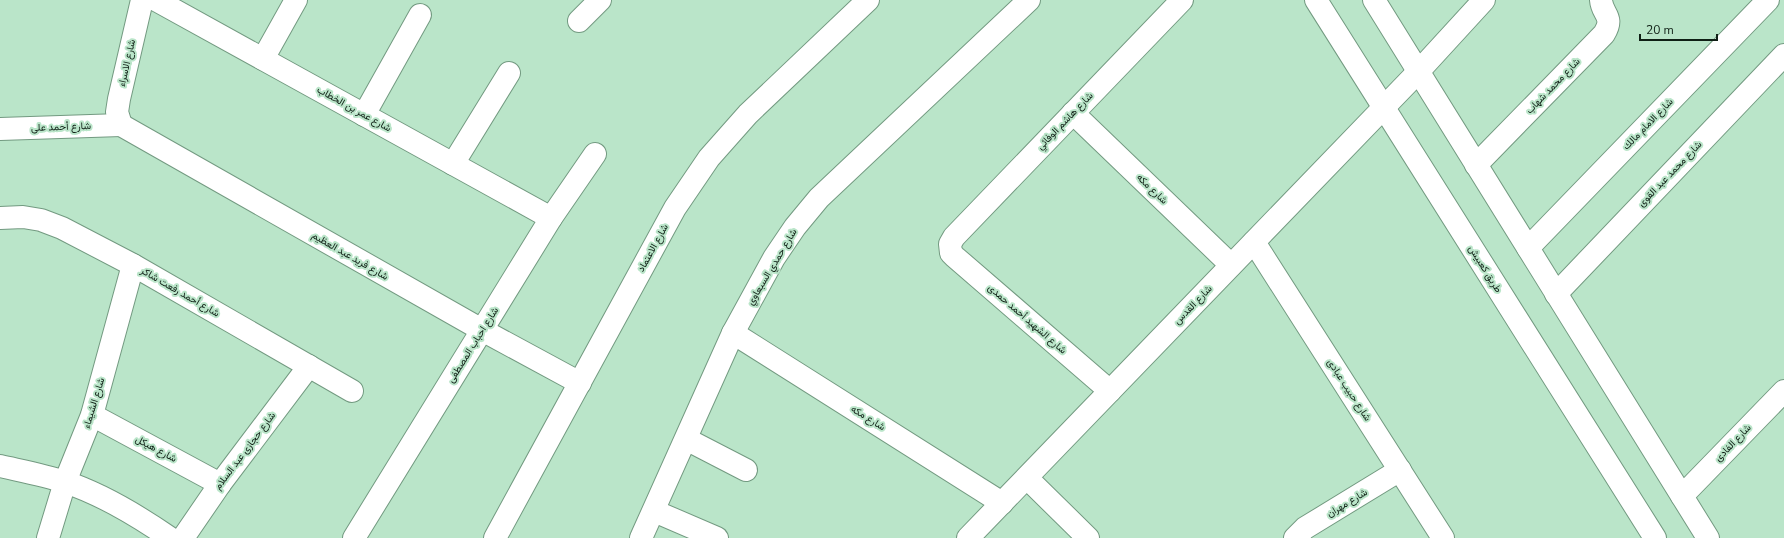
<svg xmlns="http://www.w3.org/2000/svg" width="1784" height="538" viewBox="0 0 1784 538" font-family="'Nunito Sans',Vazirmatn,sans-serif">
<style>
.lines{fill:none;stroke-linecap:round;stroke-linejoin:round}
.minor-casing{stroke:#739a81;stroke-width:24}
.minor{stroke:#fff;stroke-width:22}
.labels{text-anchor:middle;dominant-baseline:central;stroke-width:4;stroke-linejoin:round;paint-order:stroke}
.street-label{font-size:10px;fill:#0f1f15;stroke:#bae5c9}
</style>
<rect width="100%" height="100%" fill="#bae5c9"/>
<g class="lines">
<g class="minor-casing">
<g id="minor">
<polyline points="156,0 551,218"/>
<polyline points="1316,0 1655,538"/>
<polyline points="1374,0 1708,538"/>
<polyline points="579,21 600,0"/>
<polyline points="263,59 296,0"/>
<polyline points="1073,113 1231,265"/>
<polyline points="364,115 420,15"/>
<polyline points="121,125 482,330 580,383"/>
<polyline points="121,125 117,112 119,99 142,0"/>
<polyline points="0,129 121,125"/>
<polyline points="453,164 509,73"/>
<path d="M1476,165L1604,34C1615,16 1602,15 1601,0"/>
<polyline points="0,218 23,217 41,220 62,228 133,265 352,391"/>
<polyline points="1254,242 1443,538"/>
<polyline points="1528,248 1768,0"/>
<polyline points="1556,294 1784,55"/>
<polyline points="733,333 1002,503"/>
<polyline points="1110,391 955,257 951,253 950,244 954,237 1182,0"/>
<polyline points="92,415 220,484"/>
<polyline points="686,439 746,470"/>
<path d="M0,466C22,471 44,475 65,482C102,494 138,516 170,538"/>
<polyline points="1027,478 1088,538"/>
<polyline points="1682,496 1784,391"/>
<polyline points="654,511 717,538"/>
<polyline points="48,538 65,482 92,415 133,265"/>
<polyline points="183,538 220,484 309,366"/>
<polyline points="354,538 551,218 595,154"/>
<polyline points="495,538 675,208 709,158 748,114 868,0"/>
<polyline points="641,538 733,333 774,258 795,227 819,198 1029,0"/>
<polyline points="968,538 1418,72 1484,0"/>
<polyline points="1295,538 1305,528 1400,470"/>
</g>
</g>
<use href="#minor" class="minor"/>
</g>
<g class="labels">
<g class="street-label">
<text transform="translate(127 63) rotate(-77)">شارع الاسراء</text>
<text transform="translate(1553 86) rotate(-46)">شارع محمد شهاب</text>
<text transform="translate(354 109) rotate(29)">شارع عمر بن الخطاب</text>
<text transform="translate(1065 121) rotate(-46)">شارع هاشم الوفائي</text>
<text transform="translate(1648 124) rotate(-46)">شارع الامام مالك</text>
<text transform="translate(61 127) rotate(-2)">شارع أحمد على</text>
<text transform="translate(1670 174) rotate(-46)">شارع محمد عبد القوى</text>
<text transform="translate(1152 189) rotate(44)">شارع مكه</text>
<text transform="translate(653 248) rotate(-61)">شارع الاعتماد</text>
<text transform="translate(350 256) rotate(30)">شارع فريد عبد العظيم</text>
<text transform="translate(772 267) rotate(-59)">شارع حمدي السبعاوي</text>
<text transform="translate(1485 269) rotate(58)">طريق كعبيش</text>
<text transform="translate(180 292) rotate(30)">شارع أحمد رفعت شاكر</text>
<text transform="translate(1193 305) rotate(-46)">شارع القدس</text>
<text transform="translate(1027 319) rotate(41)">شارع الشهيد أحمد حمدى</text>
<text transform="translate(473 345) rotate(-58)">شارع احباب المصطفى</text>
<text transform="translate(1349 390) rotate(57)">شارع حبيب عبادى</text>
<text transform="translate(94 403) rotate(-73)">شارع الشيماء</text>
<text transform="translate(868 418) rotate(32)">شارع مكه</text>
<text transform="translate(1733 443) rotate(-46)">شارع الفادى</text>
<text transform="translate(156 449) rotate(28)">شارع هيكل</text>
<text transform="translate(245 451) rotate(-53)">شارع حجازى عبد السلام</text>
<text transform="translate(1347 503) rotate(-31)">شارع مهران</text>
</g>
</g>
<path d="M1640 34v6h77v-6" fill="none" stroke="#0f1f15" stroke-width="2"/>
<text x="1646" y="34" font-size="12" fill="#0f1f15" stroke="#bae5c9" stroke-width="3" paint-order="stroke">20 m</text>
</svg>
